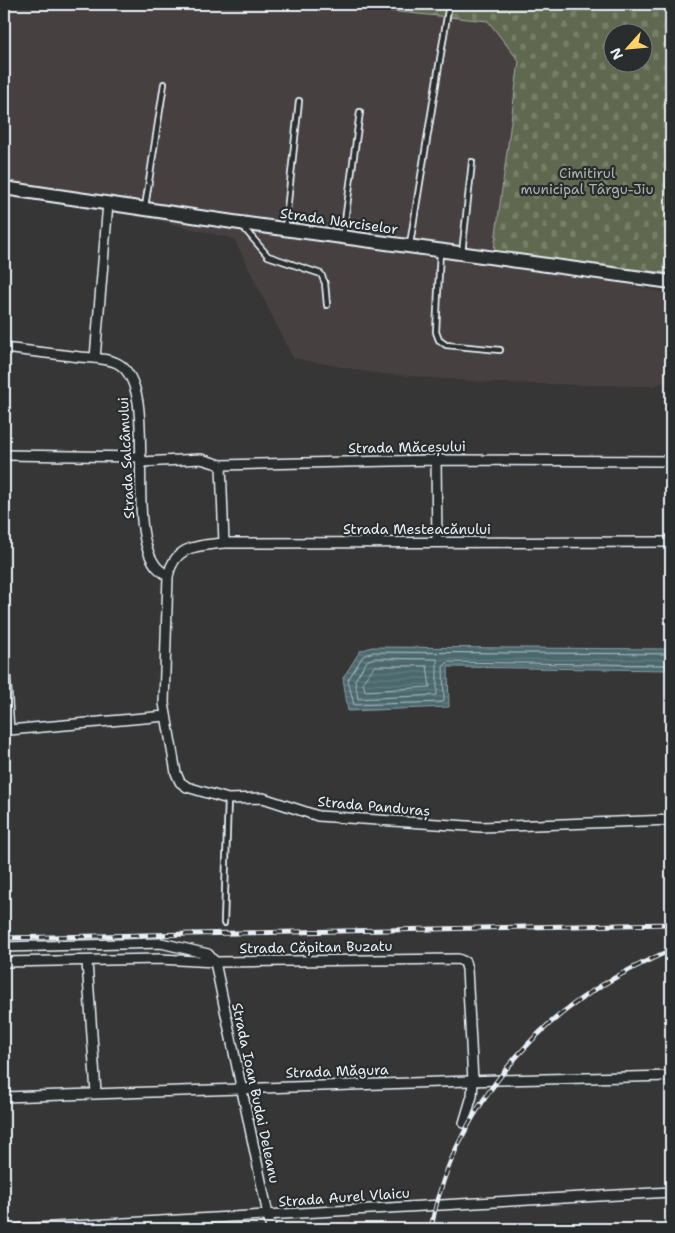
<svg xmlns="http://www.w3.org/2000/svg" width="675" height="1233" viewBox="0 0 675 1233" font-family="'Shantell Sans',sans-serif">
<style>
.built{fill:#47413f}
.cemetery{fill:url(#cemetery-stones);stroke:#a4ada4;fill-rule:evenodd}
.water{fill:url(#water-rules);stroke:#8a9fa5}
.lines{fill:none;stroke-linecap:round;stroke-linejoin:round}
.shore{stroke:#a9bac0;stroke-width:1}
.service-casing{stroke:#e8f1f8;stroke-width:8}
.minor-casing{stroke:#e8f1f8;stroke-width:12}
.secondary-casing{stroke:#e8f1f8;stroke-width:16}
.service{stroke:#2a2d2e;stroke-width:4.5}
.minor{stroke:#2a2d2e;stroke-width:9}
.secondary{stroke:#2a2d2e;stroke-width:12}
.rail-casing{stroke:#e8f1f8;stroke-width:5}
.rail{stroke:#2a2d2e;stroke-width:3;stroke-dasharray:9;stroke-linecap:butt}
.labels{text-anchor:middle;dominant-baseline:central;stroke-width:4.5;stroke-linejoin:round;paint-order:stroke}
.park-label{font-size:14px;fill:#abb4ac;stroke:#2a2d2e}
.street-label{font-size:14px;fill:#e8f1f8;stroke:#2a2d2e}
</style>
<defs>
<pattern id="cemetery-stones" width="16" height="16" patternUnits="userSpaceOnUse" patternTransform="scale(1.25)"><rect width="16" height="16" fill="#61694f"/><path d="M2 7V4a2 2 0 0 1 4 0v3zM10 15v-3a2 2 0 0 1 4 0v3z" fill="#787f69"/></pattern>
<pattern id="water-rules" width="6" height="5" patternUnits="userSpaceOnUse" patternTransform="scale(1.25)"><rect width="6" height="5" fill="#4b686d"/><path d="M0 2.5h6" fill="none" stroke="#657e83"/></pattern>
</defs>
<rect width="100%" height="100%" fill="#373636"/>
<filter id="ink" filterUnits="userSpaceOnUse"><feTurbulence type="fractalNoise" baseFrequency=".02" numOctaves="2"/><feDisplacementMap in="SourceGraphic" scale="10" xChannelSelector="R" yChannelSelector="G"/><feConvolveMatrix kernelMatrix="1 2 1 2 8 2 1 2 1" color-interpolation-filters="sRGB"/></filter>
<g filter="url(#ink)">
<polygon class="built" points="4,4 319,4 488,21 519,61 493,257 671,294 671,380 652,386 495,383 374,373 293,358 234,239 4,183"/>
<path class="cemetery" d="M319,4H671V273L493,257L519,61L488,21ZM612,32H642V62H612Z"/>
<polygon class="water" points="372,647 671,649 671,670 448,667 449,707 348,711 343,678 360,651"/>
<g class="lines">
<g class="shore">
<polyline points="671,654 373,652 363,656 348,680 354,705 442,702 444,700 443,667 448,662 671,665"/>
<polygon points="374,658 437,659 437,695 358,699 355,680 367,661"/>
<polygon points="375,666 427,666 430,687 365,691 363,682"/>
</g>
<g class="service-casing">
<g id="service">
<polyline points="437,4 448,5"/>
<polyline points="145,207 164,84"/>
<polyline points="243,227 268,256 321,274 325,283 327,305"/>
<polyline points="285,229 299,101"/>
<polyline points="343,235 360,112"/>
<polyline points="410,244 449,4"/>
<polyline points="440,251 436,332 439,340 446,345 500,350"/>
<polyline points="462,253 472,162"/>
<polyline points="224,923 228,799"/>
</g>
</g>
<g class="minor-casing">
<g id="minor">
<path d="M4,348C29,351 54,354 80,357C91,358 107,358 117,363C162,386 122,523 156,566C159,570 164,573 168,576"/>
<polyline points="95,358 108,203"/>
<polyline points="4,455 141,457"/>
<polyline points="436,460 437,542"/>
<polyline points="141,462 201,459 221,465"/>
<path d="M671,542L224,543C197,546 175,545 168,576L164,703L176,773L180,782L187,787L228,799L263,798L318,816L482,827L671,820"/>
<polyline points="224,543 221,465 436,460 671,461"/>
<polyline points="4,656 9,730 166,716"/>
<polyline points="4,947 161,943 208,954 215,962 271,1229"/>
<polyline points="4,962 160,959 215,962 458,959 465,962 467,969 473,1081 472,1096 464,1123"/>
<polyline points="87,962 96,1093"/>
<polyline points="4,1097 499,1080 671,1076"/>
<polyline points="18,1229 671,1192"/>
</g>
</g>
<g class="secondary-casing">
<polyline id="secondary" points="4,188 240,223 671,282"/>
</g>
<use href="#service" class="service"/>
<use href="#minor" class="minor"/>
<use href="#secondary" class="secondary"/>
<g class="rail-casing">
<g id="rail">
<polyline points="4,938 671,924"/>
<path d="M431,1229C446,1140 505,1053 578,1001C606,981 639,964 671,950"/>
</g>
</g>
<use href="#rail" class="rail"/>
</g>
</g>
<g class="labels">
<g class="park-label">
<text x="587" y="173">Cimitirul<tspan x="587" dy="16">municipal Târgu-Jiu</tspan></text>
</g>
<g class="street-label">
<text transform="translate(339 221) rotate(8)">Strada Narciselor</text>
<text transform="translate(407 447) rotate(-1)">Strada Măceșului</text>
<text transform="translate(126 458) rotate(-93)">Strada Salcâmului</text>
<text x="417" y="529">Strada Mesteacănului</text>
<text transform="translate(374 806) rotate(5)">Strada Panduraș</text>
<text transform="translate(316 947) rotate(-1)">Strada Căpitan Buzatu</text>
<text transform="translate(337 1071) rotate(-2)">Strada Măgura</text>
<text transform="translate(256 1093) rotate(78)">Strada Ioan Budai Deleanu</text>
<text transform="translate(344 1197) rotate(-4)">Strada Aurel Vlaicu</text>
</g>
</g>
<rect width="675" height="1233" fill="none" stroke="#2a2d2e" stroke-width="20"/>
<rect x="10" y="10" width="655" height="1213" fill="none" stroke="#e8f1f8" stroke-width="2" filter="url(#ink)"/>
<g transform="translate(628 48) rotate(243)"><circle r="24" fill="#2a2d2e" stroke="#767b7f"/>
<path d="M0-4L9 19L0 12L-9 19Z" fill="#ffd166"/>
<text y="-8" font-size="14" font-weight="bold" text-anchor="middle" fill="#e8f1f8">N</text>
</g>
</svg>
